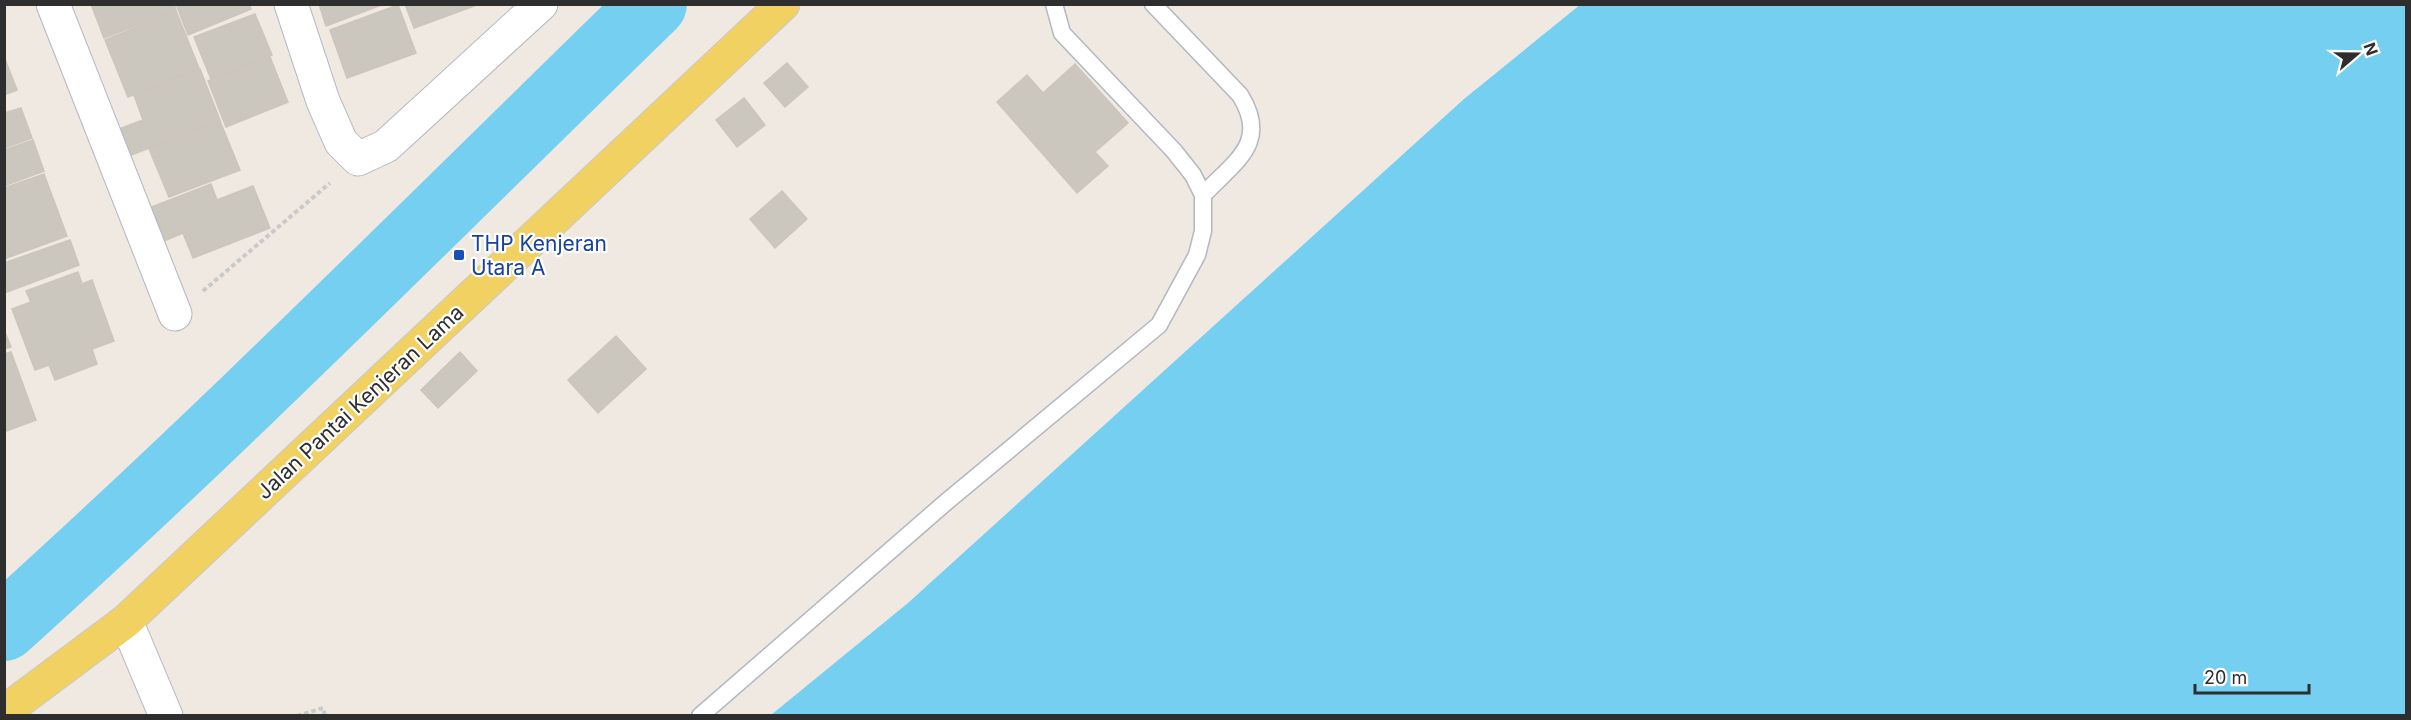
<svg xmlns="http://www.w3.org/2000/svg" width="2411" height="720" viewBox="0 0 2411 720" font-family="Inter,sans-serif">
<style>
.water{fill:#75cff0}
.lines{fill:none;stroke-linecap:round;stroke-linejoin:round}
.river{stroke:#75cff0;stroke-width:68}
.building{fill:#cbc7bf;stroke:#cbc5ba;stroke-width:1.5}
.service-casing{stroke:#b4b7c1;stroke-width:19}
.minor-casing{stroke:#b4b7c1;stroke-width:35}
.tertiary-casing{stroke:#b4b7c1;stroke-width:35}
.primary-casing{stroke:#c9c9c9;stroke-width:35}
.path{stroke:#c9c9c9;stroke-width:4;stroke-dasharray:4.5 3;stroke-linecap:butt}
.service{stroke:#fff;stroke-width:16}
.minor{stroke:#fff;stroke-width:33}
.tertiary{stroke:#fff;stroke-width:33}
.primary{stroke:#f2d163;stroke-width:33}
.transit-dot{fill:#1a4fb4;stroke:#fff;stroke-width:2}
.labels{text-anchor:middle;dominant-baseline:central;stroke-width:4.5;stroke-linejoin:round;paint-order:stroke}
.transit-label{font-size:21px;fill:#164399;stroke:#fff;text-anchor:start}
.street-label{font-size:21px;fill:#2e2e2e;stroke:#fff}
</style>
<rect width="100%" height="100%" fill="#efe9e1"/>
<polygon class="water" points="1581,4 2406,5 2406,715 771,715 908,603 1464,99"/>
<g class="lines">
<path class="river" d="M4,627C227,426 438,213 653,4"/>
</g>
<g class="building">
<polygon points="91,4 174,4 176,10 104,38"/>
<polygon points="176,4 249,4 251,9 188,35"/>
<polygon points="319,4 384,4 326,26"/>
<polygon points="405,4 473,4 474,6 414,28"/>
<polygon points="398,5 416,53 347,78 330,30"/>
<polygon points="176,11 199,68 128,97 105,40"/>
<polygon points="255,14 272,55 211,79 194,37"/>
<polygon points="270,57 288,102 226,127 208,81"/>
<polygon points="5,59 17,90 4,95 4,60"/>
<polygon points="787,63 808,87 785,107 764,83"/>
<polygon points="1075,64 1128,123 1095,152 1108,166 1077,193 997,102 1027,75 1043,93"/>
<polygon points="200,69 220,120 129,156 119,129 143,120 134,95"/>
<polygon points="744,98 765,125 737,147 716,120"/>
<polygon points="21,108 32,138 4,148 4,113"/>
<polygon points="220,121 240,170 169,197 149,149"/>
<polygon points="33,140 44,171 4,186 4,150"/>
<polygon points="44,174 67,236 4,259 4,188"/>
<polygon points="211,184 217,200 253,186 270,228 193,258 183,233 157,244 144,210"/>
<polygon points="782,191 807,219 775,248 750,219"/>
<polygon points="70,240 79,265 7,292 4,263"/>
<polygon points="78,272 82,284 92,280 114,341 92,349 97,364 55,380 49,365 35,370 12,309 31,302 26,291"/>
<polygon points="4,330 11,347 4,349"/>
<polygon points="616,336 646,369 598,413 568,380"/>
<polygon points="11,352 36,420 4,432 4,354"/>
<polygon points="460,352 477,371 438,408 421,390"/>
</g>
<g class="lines">
<g class="service-casing">
<g id="service">
<path d="M1153,4L1240,95C1270,143 1235,161 1203,195"/>
<polyline points="700,716 945,503 1159,325 1197,255 1203,231 1203,195 1193,175 1174,151 1062,33 1054,4"/>
</g>
</g>
<g class="minor-casing">
<g id="minor">
<polyline points="53,4 175,314"/>
<polyline points="291,4 323,101 341,142 358,159 386,146 541,4"/>
</g>
</g>
<g class="tertiary-casing">
<polyline id="tertiary" points="126,621 166,716"/>
</g>
<g class="primary-casing">
<polyline id="primary" points="4,712 126,621 783,4"/>
</g>
<g class="path">
<polyline points="203,291 330,183"/>
<polyline points="297,716 323,708 325,716"/>
</g>
<use href="#service" class="service"/>
<use href="#minor" class="minor"/>
<use href="#tertiary" class="tertiary"/>
<use href="#primary" class="primary"/>
</g>
<rect class="transit-dot" x="453" y="249" width="12" height="12" rx="3"/>
<g class="labels">
<g class="transit-label">
<text x="471" y="243">THP Kenjeran<tspan x="471" dy="24">Utara A</tspan></text>
</g>
<g class="street-label">
<text transform="translate(360 402) rotate(-43)">Jalan Pantai Kenjeran Lama</text>
</g>
</g>
<rect width="2411" height="720" fill="none" stroke="#2e2e2e" stroke-width="12"/>
<g transform="translate(2357 54) rotate(70)" stroke="#ffffff" stroke-width="4.5" paint-order="stroke">
<path d="M0-4.5L10 22L0 15L-10 22Z" fill="#2e2e2e"/>
<text y="-9" font-size="16" font-weight="bold" text-anchor="middle" fill="#2e2e2e">N</text>
</g>
<path d="M2195 684v9h114v-9" fill="none" stroke="#2e2e2e" stroke-width="3"/>
<text x="2204" y="684" font-size="18" fill="#2e2e2e" stroke="#ffffff" stroke-width="4.5" paint-order="stroke">20 m</text>
</svg>
